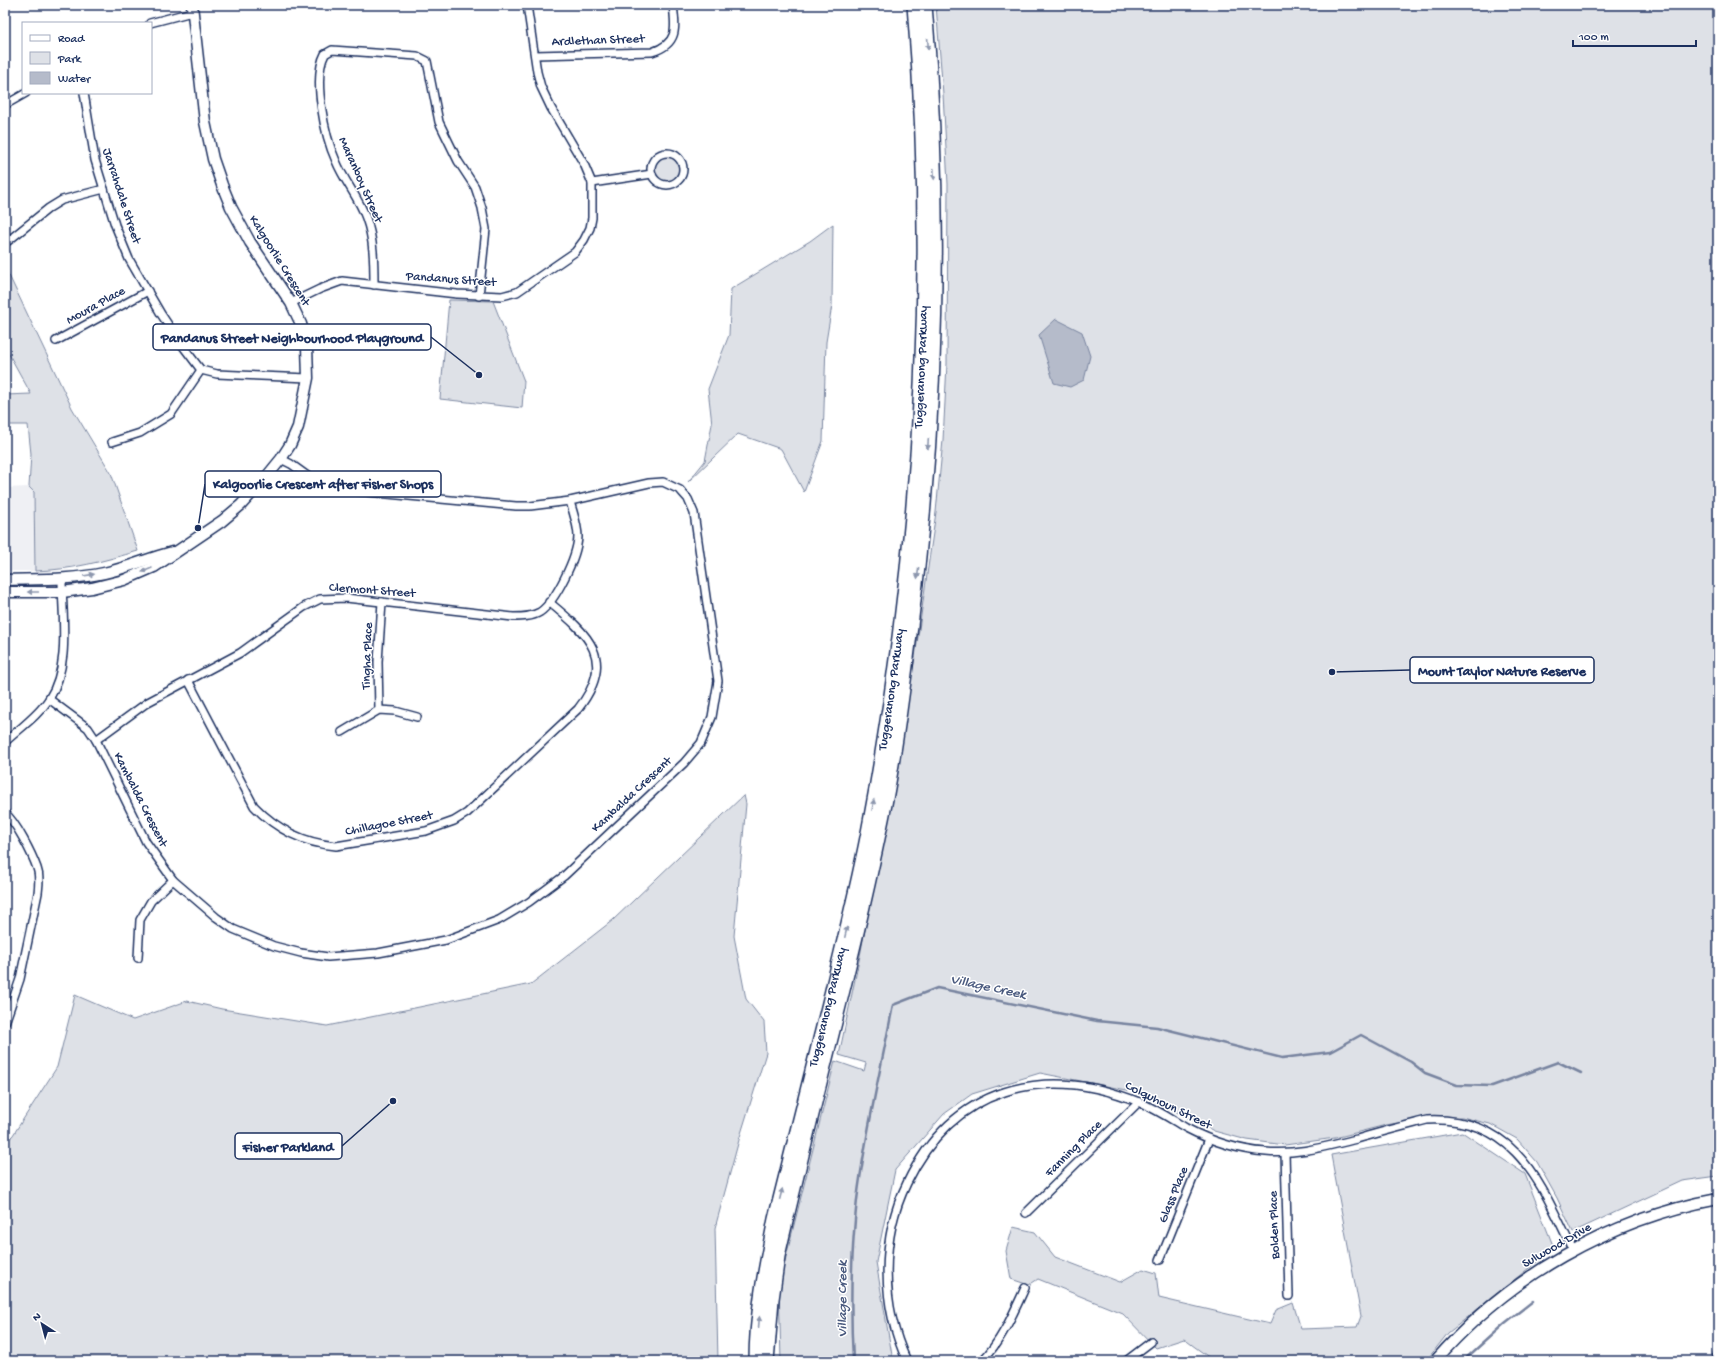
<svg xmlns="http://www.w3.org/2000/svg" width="1723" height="1366" viewBox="0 0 1723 1366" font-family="'Gochi Hand',sans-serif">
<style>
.built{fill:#eff0f4}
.green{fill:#dee1e7;stroke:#7c88a2}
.water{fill:#b5bbca;stroke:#77839f}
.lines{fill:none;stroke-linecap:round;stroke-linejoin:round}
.stream{stroke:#77839f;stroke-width:2.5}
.street-casing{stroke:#1b2f5e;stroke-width:10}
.secondary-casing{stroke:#1b2f5e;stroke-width:13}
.highway-casing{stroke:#1b2f5e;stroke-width:16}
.street{stroke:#fff;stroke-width:7}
.secondary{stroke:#fff;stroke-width:10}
.highway{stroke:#fff;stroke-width:13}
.oneway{fill:#8d97ae}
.labels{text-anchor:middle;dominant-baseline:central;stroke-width:3;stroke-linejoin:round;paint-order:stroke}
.street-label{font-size:13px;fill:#1b2f5e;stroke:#fff}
.water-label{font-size:14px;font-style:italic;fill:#49597e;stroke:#fff}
.leader{fill:none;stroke:#1b2f5e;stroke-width:1.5}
.callout-dot{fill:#1b2f5e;stroke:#fff;stroke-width:1.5}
.callout{fill:#fff;stroke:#1b2f5e;stroke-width:1.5}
.callout-label{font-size:14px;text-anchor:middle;font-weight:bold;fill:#1b2f5e}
</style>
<rect width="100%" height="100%" fill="#fff"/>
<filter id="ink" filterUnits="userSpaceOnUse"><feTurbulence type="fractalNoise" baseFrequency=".025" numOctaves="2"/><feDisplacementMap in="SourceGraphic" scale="8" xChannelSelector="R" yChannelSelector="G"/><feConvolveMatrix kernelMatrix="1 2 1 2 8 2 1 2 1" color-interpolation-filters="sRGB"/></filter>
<g filter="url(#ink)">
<polygon class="built" points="29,487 34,492 35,571 5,571 5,488"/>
<g class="green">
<polygon points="936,5 1718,5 1718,1176 1682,1181 1573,1232 1557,1198 1537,1162 1517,1139 1490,1124 1462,1117 1425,1118 1386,1125 1335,1138 1285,1145 1247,1140 1214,1131 1137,1092 1040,1073 972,1094 944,1114 895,1170 876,1262 893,1361 781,1361 779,1285 835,1061 864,1071 866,1063 839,1055 861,951 915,657 936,512 943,440 947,364 948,184 943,94"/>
<circle cx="667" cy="169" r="13"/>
<polygon points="833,224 832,305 826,342 823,441 804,492 781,449 738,434 688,482 705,461 712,424 708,389 729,335 731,289 810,241"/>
<path d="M5,267L72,408L111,473L138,551C104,561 71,570 35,571L34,492L29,487L31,454L28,425H5V395L31,394L5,347Z"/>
<polygon points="449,300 493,301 524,381 522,408 440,399"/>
<polygon points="744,795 746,804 734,936 746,999 764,1022 766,1053 739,1140 715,1228 718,1361 5,1361 5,1144 13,1135 57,1067 75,995 133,1020 187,1001 222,1009 327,1026 531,984 613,920"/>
<polygon points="1462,1132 1525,1174 1554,1248 1448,1333 1426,1361 1214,1361 1184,1339 1156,1348 1122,1313 1038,1279 1029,1285 1011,1279 1006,1251 1013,1227 1035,1232 1055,1257 1120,1282 1143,1269 1156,1273 1159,1298 1270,1324 1276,1310 1293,1303 1301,1329 1357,1327 1361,1316 1331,1155"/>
</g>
<polygon class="water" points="1056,319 1082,332 1090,356 1084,380 1070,387 1054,383 1039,335"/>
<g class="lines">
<g class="stream">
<path d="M853,1361C850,1307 851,1253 857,1200C865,1134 881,1069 893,1005L937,988L1097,1021L1157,1027L1282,1058L1330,1052L1361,1035L1411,1062L1425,1073L1457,1085L1492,1086L1558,1062L1581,1073"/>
<polyline points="1463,1361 1505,1323 1533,1301"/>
</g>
<g class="street-casing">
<g id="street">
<polyline points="150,23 192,12"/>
<path d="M535,55L652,52C678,44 676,29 673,5"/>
<polyline points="84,93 95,160 115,225 129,259 161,314 179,341 201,370 217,374 308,378"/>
<polyline points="5,105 26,93"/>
<circle cx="667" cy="169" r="16"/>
<polyline points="592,183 652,174"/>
<polyline points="8,241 49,208 62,200 104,189"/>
<path d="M374,285C374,262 374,240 366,218C359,198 344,181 336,161C325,137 312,78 325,54L332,50L417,56L427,61L439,122L458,161L475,187L482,208L486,229L479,296"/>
<polyline points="291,303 320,289 342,281 457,294 502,296 517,292 575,252 584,240 590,228 592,218 592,183 584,164 551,108 541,87 537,72 527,5"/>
<polyline points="56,341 148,291"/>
<polyline points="112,442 140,433 171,414 201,370"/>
<path d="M188,680L254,806C276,829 304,843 336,846L426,831L454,821L467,813L578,709C617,659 589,635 549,602"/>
<polyline points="49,699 88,728 96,740 146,842 173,880 216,917 233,929 274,946 301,953 328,957 378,953 446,940 499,920 529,902 564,876 684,763 701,743 712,717 718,681 694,513 688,499 680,490 663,482 649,483 570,501 530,506 516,506 334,489 316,482 291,464 281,459"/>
<polyline points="379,710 378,662 382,602"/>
<polyline points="342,732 379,710 395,711 417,717"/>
<path d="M96,740L148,702L240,653L304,607L320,599L346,598L513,617C522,617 532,617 540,612C556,601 577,557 578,537C578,525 573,513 570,501"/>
<path d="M5,742C20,728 38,716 49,699C71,665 62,617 62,579"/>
<path d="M5,813C16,822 32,854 37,868C40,876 39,884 38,893L20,979L5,1023"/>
<polyline points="138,958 140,920 151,901 173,880"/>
<polyline points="1285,1153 1289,1296"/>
<polyline points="1026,1213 1139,1102"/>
<polyline points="1160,1260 1209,1139"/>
<path d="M907,1361C881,1306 880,1238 907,1183C953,1087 1044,1063 1139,1102C1156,1109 1171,1119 1186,1128C1211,1141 1238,1150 1266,1152C1298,1155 1327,1146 1357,1139C1380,1132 1404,1126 1427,1120C1516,1116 1540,1183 1573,1250"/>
<path d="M982,1361C1002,1340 1013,1314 1025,1288"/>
<polyline points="1126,1361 1151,1342"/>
<polyline points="1716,1361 1718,1356"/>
</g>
</g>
<g class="secondary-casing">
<g id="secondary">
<path d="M5,580C38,579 71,580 104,573C127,568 149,558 172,552"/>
<polyline points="5,592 62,592 92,588 124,580 154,567 222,521 241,505 268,475 281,459 290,445 298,427 308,378 307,346 301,324 291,303 250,242 231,207 222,185 213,159 205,122 192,5"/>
<path d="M1435,1361C1508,1277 1609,1219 1718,1199"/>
</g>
</g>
<g class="highway-casing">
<g id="highway">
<path id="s1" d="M756,1361C756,1313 766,1265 775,1219C793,1147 811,1075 829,1003C843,943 859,883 870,822C920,553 937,278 914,5"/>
<path d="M767,1361L772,1299L778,1256C812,1105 855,956 885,804C896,748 903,690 910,634C937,426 943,214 925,5"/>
</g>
</g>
<use href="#street" class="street"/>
<use href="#secondary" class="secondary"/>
<use href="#highway" class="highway"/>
</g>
<defs><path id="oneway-solid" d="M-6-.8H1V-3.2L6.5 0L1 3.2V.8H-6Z"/></defs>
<g class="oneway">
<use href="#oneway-solid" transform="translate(928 44) rotate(86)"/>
<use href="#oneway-solid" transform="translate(934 174) rotate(88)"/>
<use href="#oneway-solid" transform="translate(928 444) rotate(94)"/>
<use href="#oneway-solid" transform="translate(147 570) rotate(157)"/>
<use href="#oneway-solid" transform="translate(918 573) rotate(96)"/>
<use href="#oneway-solid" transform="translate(89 575) rotate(-9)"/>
<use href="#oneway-solid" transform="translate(33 592) rotate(180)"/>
<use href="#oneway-solid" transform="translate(873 805) rotate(-80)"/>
<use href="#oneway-solid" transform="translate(846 932) rotate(-77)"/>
<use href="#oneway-solid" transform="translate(781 1194) rotate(-76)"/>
<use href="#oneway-solid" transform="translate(759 1322) rotate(-85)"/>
</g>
</g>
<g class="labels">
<g class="street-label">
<text transform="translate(598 41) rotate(-2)">Ardlethan Street</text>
<text transform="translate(360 180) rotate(66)">Maranboy Street</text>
<text transform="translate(121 196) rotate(72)">Jarrahdale Street</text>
<text transform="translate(279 261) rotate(58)">Kalgoorlie Crescent</text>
<text transform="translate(451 280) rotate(4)">Pandanus Street</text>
<text transform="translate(96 306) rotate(-29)">Moura Place</text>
<text stroke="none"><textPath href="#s1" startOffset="1010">Tuggeranong Parkway</textPath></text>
<text transform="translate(372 591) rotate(4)">Clermont Street</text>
<text transform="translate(368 656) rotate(-88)">Tingha Place</text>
<text stroke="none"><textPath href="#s1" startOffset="686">Tuggeranong Parkway</textPath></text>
<text transform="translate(632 795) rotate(-43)">Kambalda Crescent</text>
<text transform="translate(140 800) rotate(63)">Kambalda Crescent</text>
<text transform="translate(389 824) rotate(-11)">Chillagoe Street</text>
<text stroke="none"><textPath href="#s1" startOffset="362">Tuggeranong Parkway</textPath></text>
<text transform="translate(1168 1106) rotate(26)">Colquhoun Street</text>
<text transform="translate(1074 1149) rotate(-45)">Fanning Place</text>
<text transform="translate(1174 1195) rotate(-68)">Glass Place</text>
<text transform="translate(1275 1225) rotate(-92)">Bolden Place</text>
<text transform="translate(1557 1246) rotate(-30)">Sulwood Drive</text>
</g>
<g class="water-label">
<text transform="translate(988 988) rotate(12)">Village Creek</text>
<text transform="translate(843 1299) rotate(-90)">Village Creek</text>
</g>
</g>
<path class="leader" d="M479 375L431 337M198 528L205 484M1332 672L1410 670M393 1101L342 1146"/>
<g class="callout-dot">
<circle cx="479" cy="375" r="4"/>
<circle cx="198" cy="528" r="4"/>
<circle cx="1332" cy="672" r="4"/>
<circle cx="393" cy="1101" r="4"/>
</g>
<g class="callout">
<rect x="153" y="324" width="278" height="26" rx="4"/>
<rect x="205" y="471" width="236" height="26" rx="4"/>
<rect x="1410" y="657" width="184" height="26" rx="4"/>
<rect x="235" y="1133" width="107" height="26" rx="4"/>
</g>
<g class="callout-label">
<text x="292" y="342">Pandanus Street Neighbourhood Playground</text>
<text x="323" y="488">Kalgoorlie Crescent after Fisher Shops</text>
<text x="1502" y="675">Mount Taylor Nature Reserve</text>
<text x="288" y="1151">Fisher Parkland</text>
</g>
<rect width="1723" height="1366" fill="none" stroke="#fff" stroke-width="20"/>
<rect x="10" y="10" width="1703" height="1346" fill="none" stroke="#1b2f5e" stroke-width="1.5" filter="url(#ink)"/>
<rect x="22" y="22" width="130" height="72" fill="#ffffff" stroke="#a4acbf"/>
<rect x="30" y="35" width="20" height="6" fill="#ffffff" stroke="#a4acbf"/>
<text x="58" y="42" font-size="12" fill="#1b2f5e">Road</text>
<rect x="30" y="52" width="20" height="12" fill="#dee1e7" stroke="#a4acbf"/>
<text x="58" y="62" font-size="12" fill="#1b2f5e">Park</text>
<rect x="30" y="72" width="20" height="12" fill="#b5bbca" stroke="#a4acbf"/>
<text x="58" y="82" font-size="12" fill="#1b2f5e">Water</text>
<g transform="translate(42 1324) rotate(324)" stroke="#ffffff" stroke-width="3" paint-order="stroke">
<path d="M0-3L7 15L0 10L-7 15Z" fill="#1b2f5e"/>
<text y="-6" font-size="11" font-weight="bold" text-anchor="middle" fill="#1b2f5e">N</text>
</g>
<path d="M1573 40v6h123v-6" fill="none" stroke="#1b2f5e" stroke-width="2"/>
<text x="1579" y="40" font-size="12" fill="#1b2f5e" stroke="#ffffff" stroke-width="3" paint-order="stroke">100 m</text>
</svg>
